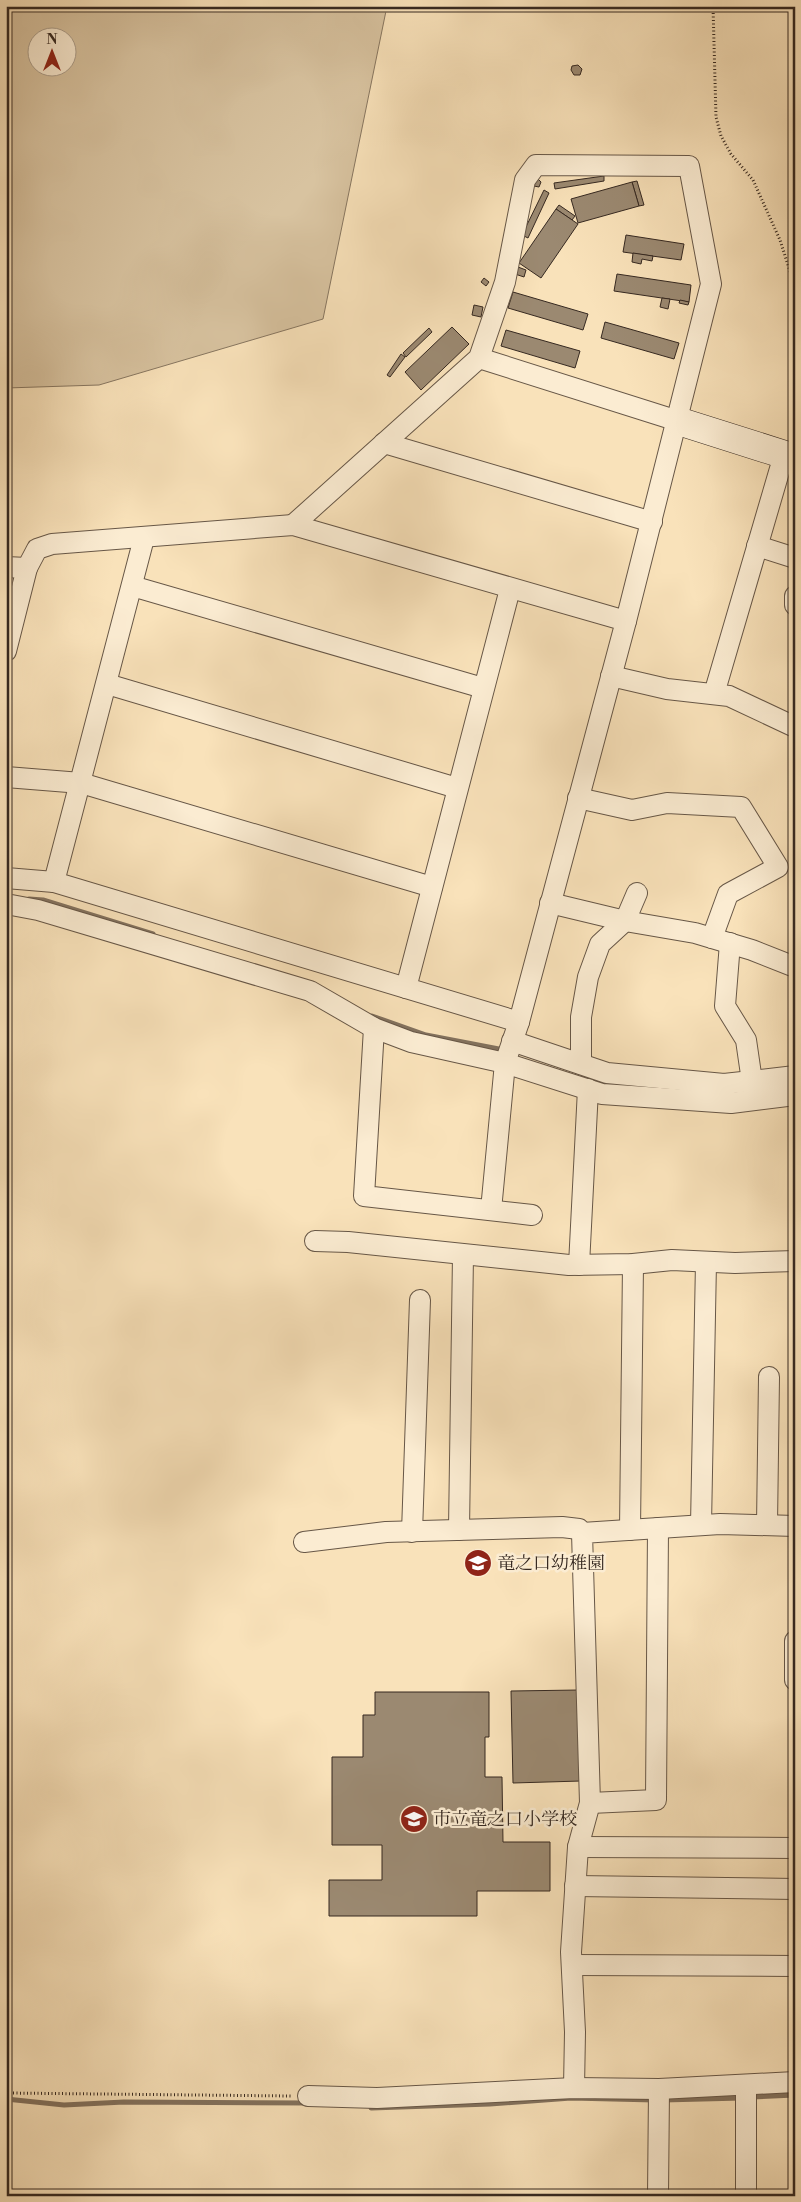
<svg xmlns="http://www.w3.org/2000/svg" width="801" height="2202" viewBox="0 0 801 2202" font-family="'Libre Bodoni','Noto Serif JP',serif">
<style>
.green{fill:#d8c3a0;stroke:#877660;fill-rule:evenodd}
.lines{fill:none;stroke-linecap:round;stroke-linejoin:round}
.stream{stroke:#83725e;stroke-width:5}
.building{fill:#9b8971;stroke:#362921}
.street-casing{stroke:#675747;stroke-width:22}
.secondary-casing{stroke:#362921;stroke-width:29}
.path{stroke:#362921;stroke-width:3;stroke-dasharray:1 2.5;stroke-linecap:butt}
.street{stroke:#fbecd2;stroke-width:20}
.secondary{stroke:#fbecd2;stroke-width:28}
.labels{text-anchor:middle;dominant-baseline:central;stroke-width:5;stroke-linejoin:round;paint-order:stroke}
.poi-label{font-size:18px;fill:#362921;stroke:#fbecd2;text-anchor:start}
</style>
<rect width="100%" height="100%" fill="#f9e2ba"/>
<filter id="stains"><feTurbulence type="fractalNoise" baseFrequency=".004" numOctaves="4"/><feColorMatrix values="0 0 0 0 .2 0 0 0 0 .09 0 0 0 0 .02 0 0 0 .5 -.17"/></filter>
<radialGradient id="worn" r=".72"><stop offset=".6" stop-color="#630" stop-opacity="0"/><stop offset="1" stop-color="#630" stop-opacity=".3"/></radialGradient>
<path class="green" d="M6,6H387L323,319L99,385L6,388ZM38,38H68V68H38Z"/>
<g class="lines">
<g class="stream">
<polyline points="29,899 43,900 153,934"/>
<polyline points="372,1016 426,1035 504,1050"/>
<polyline points="583,1075 605,1084 628,1085"/>
<polyline points="751,2097 795,2095"/>
<polyline points="6,2099 64,2105 124,2102 308,2103"/>
<polyline points="663,2100 742,2098"/>
<polyline points="371,2108 490,2104 571,2098 655,2100"/>
</g>
</g>
<g class="building">
<polygon points="578,65 582,69 580,75 574,75 571,70 572,66"/>
<polygon points="604,176 604,181 555,189 554,183"/>
<polygon points="537,178 541,182 539,187 534,186"/>
<polygon points="637,181 644,205 639,206 632,182"/>
<polygon points="632,182 639,206 578,223 571,199"/>
<polygon points="544,190 549,193 528,238 522,235"/>
<polygon points="559,205 575,216 572,220 556,209"/>
<polygon points="556,209 578,224 541,278 519,263"/>
<polygon points="626,235 684,244 681,260 623,252"/>
<polygon points="633,253 653,256 652,261 642,259 641,264 632,262"/>
<polygon points="518,267 526,270 524,277 515,274"/>
<polygon points="617,274 691,285 689,302 614,291"/>
<polygon points="484,278 489,282 486,286 481,282"/>
<polygon points="513,292 588,314 583,330 508,308"/>
<polygon points="662,298 670,299 668,309 660,307"/>
<polygon points="680,300 689,302 688,305 679,303"/>
<polygon points="474,305 483,307 481,317 472,315"/>
<polygon points="605,322 679,343 674,359 601,338"/>
<polygon points="452,327 469,344 421,390 405,372"/>
<polygon points="429,328 432,332 406,357 403,353"/>
<polygon points="506,330 580,351 575,368 501,346"/>
<polygon points="401,354 405,357 390,377 387,375"/>
<polygon points="579,1690 581,1781 513,1783 511,1691"/>
<polygon points="375,1692 489,1692 489,1737 485,1737 485,1777 502,1777 503,1842 550,1842 550,1891 477,1891 477,1916 329,1916 329,1880 382,1880 382,1845 332,1845 332,1757 363,1757 363,1715 375,1715"/>
</g>
<g class="lines">
<g class="street-casing">
<g id="street">
<polyline points="479,358 678,421"/>
<polyline points="384,443 652,522"/>
<polyline points="293,525 479,358 505,282 525,180 536,165 689,166 711,284 626,621 519,1022 505,1063 491,1210"/>
<polyline points="757,546 795,558"/>
<polyline points="6,567 27,568 37,549 52,544 293,525 626,621"/>
<polyline points="132,586 483,688"/>
<polyline points="795,596 795,605"/>
<polyline points="6,651 27,568"/>
<polyline points="611,676 667,689 729,696 795,727"/>
<polyline points="107,684 457,788"/>
<polyline points="714,694 784,455"/>
<polyline points="6,777 81,783 432,887"/>
<polyline points="578,798 632,810 667,803 741,807 778,867 728,894 712,938"/>
<polyline points="6,878 54,882 519,1022"/>
<polyline points="54,882 144,538"/>
<polyline points="550,903 625,921 695,933 752,950 795,967"/>
<polyline points="6,904 38,910 310,991 374,1028 411,1042 505,1063 602,1094 731,1103 795,1095"/>
<polyline points="730,943 725,1006 746,1040 754,1095"/>
<polyline points="406,988 510,589"/>
<polyline points="374,1028 364,1196 532,1215"/>
<polyline points="512,1041 607,1073 724,1084 795,1076"/>
<polyline points="581,1064 581,1017 588,977 600,944 625,921 637,893"/>
<polyline points="315,1241 348,1242 569,1265 633,1264 672,1260 735,1263 795,1261"/>
<polyline points="579,1265 588,1089"/>
<polyline points="701,1525 706,1262"/>
<polyline points="767,1525 769,1377"/>
<polyline points="459,1530 463,1255"/>
<polyline points="630,1530 633,1264"/>
<polyline points="412,1532 420,1300"/>
<polyline points="304,1542 386,1532 562,1527 579,1529 582,1533"/>
<polyline points="795,1641 795,1680"/>
<polyline points="590,1803 656,1800 658,1528"/>
<polyline points="578,1847 795,1848"/>
<polyline points="575,1886 795,1889"/>
<polyline points="572,1965 795,1966"/>
<polyline points="574,2088 575,2032 571,1952 578,1847 590,1803 582,1533 720,1524 795,1526"/>
<polyline points="308,2096 377,2098 574,2088 659,2089 795,2082"/>
<polyline points="658,2196 659,2089"/>
<polyline points="746,2196 746,2085"/>
</g>
</g>
<g class="secondary-casing">
<polyline id="secondary" points="678,421 795,458"/>
</g>
<g class="path">
<polyline points="713,6 716,117 721,136 731,154 753,180 780,240 795,287"/>
<polyline points="6,2093 291,2096"/>
</g>
<use href="#street" class="street"/>
<use href="#secondary" class="secondary"/>
</g>
<defs>
<g id="school-disc" transform="scale(1.4375)"><circle r="9.5" fill="#8f2418" stroke="#fbecd2"/><path d="M0-5L7-2L0 1L-7-2ZM-4 1L0 2.5L4 1V4Q0 6-4 4Z" fill="#fff"/></g>
</defs>
<g fill-rule="evenodd">
<use href="#school-disc" x="478" y="1563"/>
<use href="#school-disc" x="414" y="1819"/>
</g>
<g class="labels">
<g class="poi-label">
<text x="497" y="1563">竜之口幼稚園</text>
<text x="433" y="1819">市立竜之口小学校</text>
</g>
</g>
<rect width="801" height="2202" fill="none" stroke="#f9e2ba" stroke-width="25"/>
<rect x="8" y="8" width="786" height="2187" fill="none" stroke="#362921" stroke-width="2.5"/>
<rect x="12" y="12" width="776" height="2177" fill="none" stroke="#362921"/>
<g transform="translate(52 52)"><circle r="24" fill="#fbecd2" stroke="#ac9e8b"/>
<path d="M0-4L9 19L0 12L-9 19Z" fill="#8f2418"/>
<text y="-8" font-size="14" font-weight="bold" text-anchor="middle" fill="#362921">N</text>
</g>
<rect width="100%" height="100%" filter="url(#stains)"/>
<rect width="100%" height="100%" fill="url(#worn)"/>
</svg>
